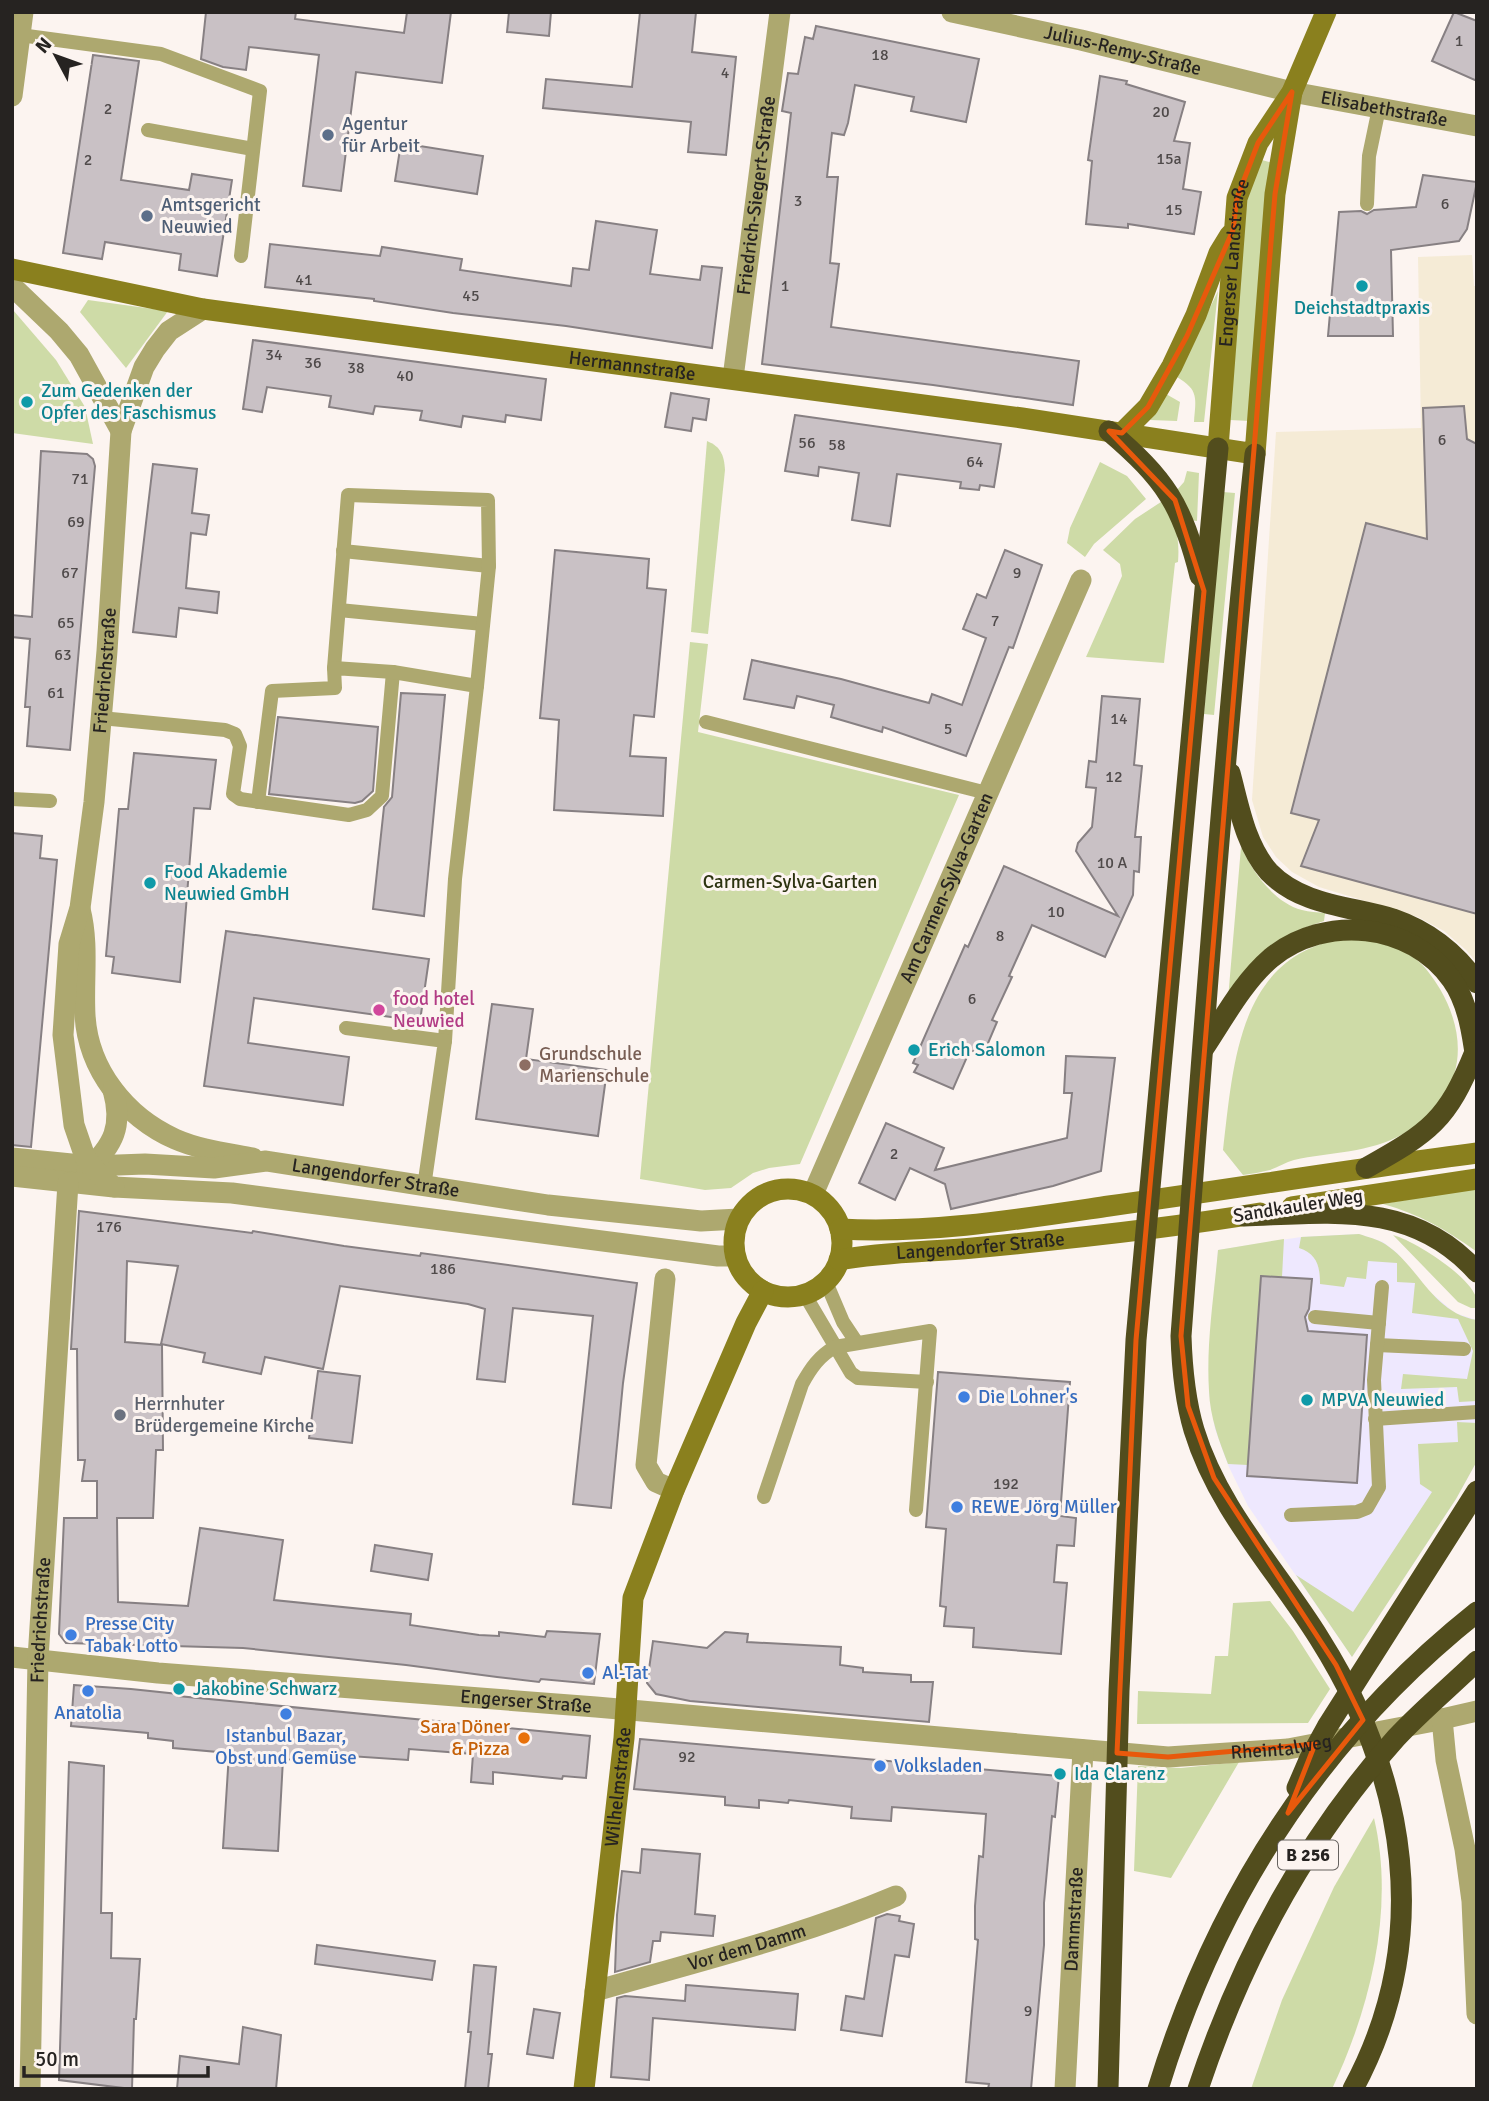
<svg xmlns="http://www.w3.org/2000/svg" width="1489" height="2101" viewBox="0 0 1489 2101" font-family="Signika,sans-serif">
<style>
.commercial{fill:#eee8fe}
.industrial{fill:#f5ebd6}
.green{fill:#cedba7}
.building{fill:#c9c1c5;stroke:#878083;stroke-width:2}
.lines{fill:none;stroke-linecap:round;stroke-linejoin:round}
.lane{stroke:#ada86f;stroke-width:14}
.street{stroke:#ada86f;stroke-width:21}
.secondary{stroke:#8a801e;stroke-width:21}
.highway{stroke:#524d1d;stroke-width:21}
.marked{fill:none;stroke:#e8590c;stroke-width:5;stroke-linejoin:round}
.service-dot{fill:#5c6f8a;stroke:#fcf4f0;stroke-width:2.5}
.culture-dot{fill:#0f9aa8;stroke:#fcf4f0;stroke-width:2.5}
.hotel-dot{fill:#d1479c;stroke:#fcf4f0;stroke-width:2.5}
.education-dot{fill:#8d6e63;stroke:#fcf4f0;stroke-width:2.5}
.shop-dot{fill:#3f7fe0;stroke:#fcf4f0;stroke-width:2.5}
.worship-dot{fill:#6b7280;stroke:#fcf4f0;stroke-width:2.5}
.food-dot{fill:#e8710a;stroke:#fcf4f0;stroke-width:2.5}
.labels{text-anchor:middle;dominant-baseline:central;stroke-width:6;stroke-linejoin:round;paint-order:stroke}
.number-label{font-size:16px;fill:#4f4a4a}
.shield{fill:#fcf4f0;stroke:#66625f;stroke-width:2}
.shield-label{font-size:18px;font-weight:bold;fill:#262321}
.street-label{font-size:19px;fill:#262321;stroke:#fcf4f0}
.service-label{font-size:19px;fill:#4e5e75;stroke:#fcf4f0;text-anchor:start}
.culture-label{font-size:19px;fill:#0d838f;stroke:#fcf4f0;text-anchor:start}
.park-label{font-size:19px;fill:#2c3310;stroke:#fcf4f0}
.hotel-label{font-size:19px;fill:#b23c85;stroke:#fcf4f0;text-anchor:start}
.education-label{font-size:19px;fill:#785e54;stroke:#fcf4f0;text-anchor:start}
.shop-label{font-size:19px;fill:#366cbe;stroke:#fcf4f0;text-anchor:start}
.worship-label{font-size:19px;fill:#5b616d;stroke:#fcf4f0;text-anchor:start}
.food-label{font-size:19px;fill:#c56008;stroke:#fcf4f0;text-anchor:end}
</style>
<rect width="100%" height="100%" fill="#fcf4f0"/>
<polygon class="commercial" points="1359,1234 1383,1242 1397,1253 1423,1286 1455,1313 1477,1320 1477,1461 1456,1499 1352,1657 1248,1506 1228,1465 1215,1429 1209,1393 1209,1352 1218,1250 1301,1237"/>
<polygon class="industrial" points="1472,255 1474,286 1477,286 1477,963 1466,950 1444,931 1418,917 1319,887 1292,872 1276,857 1263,837 1252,800 1276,432 1421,428 1418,257"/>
<g class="green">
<polygon points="1258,159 1273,163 1250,421 1230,420 1242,228 1248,190"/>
<path d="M1218,291L1204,422H1194C1196,398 1199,390 1177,377Z"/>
<polygon points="88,300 168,311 126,368 80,312"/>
<polygon points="13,310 56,360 85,407 93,444 12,433"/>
<polygon points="1166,394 1180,402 1177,421 1150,420"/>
<path d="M707,441C721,447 724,455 725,470L708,634L691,632Z"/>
<polygon points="1100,462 1127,476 1146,499 1094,544 1085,557 1067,543 1070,528"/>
<polygon points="1187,471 1199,473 1197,521 1189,520 1177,490 1184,482"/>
<polygon points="1223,492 1235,493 1214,715 1204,714"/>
<path d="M1164,500C1175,523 1180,536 1178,562L1175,563L1164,663L1086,657L1122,576L1120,564L1103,550L1135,519Z"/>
<polygon points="690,642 708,644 698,732 959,795 800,1164 769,1168 753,1173 731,1188 705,1190 640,1179"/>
<path d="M1241,847C1253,872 1273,902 1302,910C1309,912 1318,912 1325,913L1324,921C1272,938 1256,952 1228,999Z"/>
<path d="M1358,937C1378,942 1396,945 1413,957C1424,964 1433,978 1440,989C1473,1046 1460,1101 1403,1134C1370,1153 1330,1152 1294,1160C1286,1162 1278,1167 1270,1170C1261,1172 1252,1174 1243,1175L1223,1150C1234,1058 1239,946 1358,937Z"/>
<path d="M1477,1187V1252C1447,1230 1419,1214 1383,1204Z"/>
<path d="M1359,1234C1368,1237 1377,1239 1385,1244C1419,1266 1432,1313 1477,1320V1401L1459,1402L1457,1387L1401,1389L1403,1374L1467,1379L1473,1351L1458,1319L1412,1313L1415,1283L1397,1282V1263L1368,1261L1366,1279L1347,1277L1344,1287L1320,1284C1320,1266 1317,1254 1299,1248L1301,1237Z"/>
<path d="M1393,1235C1415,1241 1468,1275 1476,1297C1477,1298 1477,1307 1477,1308H1471L1458,1302Z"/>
<path d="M1284,1239L1282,1277L1248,1465L1228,1464C1219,1441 1210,1417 1209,1391C1206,1344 1214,1296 1218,1250Z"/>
<polygon points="1457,1422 1477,1423 1477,1461 1456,1499 1352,1657 1296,1575 1353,1612 1432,1492 1420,1484 1418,1444 1458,1442"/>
<polygon points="1270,1601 1293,1631 1330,1689 1308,1723 1137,1724 1138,1691 1211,1694 1215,1656 1228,1656 1233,1603"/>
<polygon points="1239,1762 1171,1878 1134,1871 1138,1766 1181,1768"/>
<path d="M1374,1818C1395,1908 1371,2006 1332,2089H1251L1282,2000L1334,1887Z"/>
</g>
<g class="building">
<polygon points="206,12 296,12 295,19 404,33 407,12 451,12 442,83 356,72 341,191 303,186 319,55 249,47 246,70 223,67 201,59"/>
<polygon points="509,12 551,12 549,36 507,32"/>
<polygon points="640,12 696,12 692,52 736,57 726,155 688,152 691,122 543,108 546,79 632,87"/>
<polygon points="1454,12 1477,21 1477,81 1432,61"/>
<polygon points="816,26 979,59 966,122 911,111 914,97 855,85 848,123 844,135 832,133 827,177 838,177 830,263 839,264 831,327 1079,361 1073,405 933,385 762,364 791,113 782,111 788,73 798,74 805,37 813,39"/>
<polygon points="93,55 139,61 121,180 189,190 192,174 232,180 217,276 179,270 181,254 105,242 102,259 63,253"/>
<polygon points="1100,76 1127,81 1126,84 1185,102 1174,141 1190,143 1183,189 1201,192 1194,234 1128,224 1128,228 1086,224 1092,161 1088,160"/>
<polygon points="401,143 483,156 477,194 395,181"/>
<polygon points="1423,175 1477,182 1467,229 1459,241 1391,250 1393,336 1328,336 1339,212 1361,211 1367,214 1374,210 1416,207"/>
<polygon points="596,221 657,230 650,274 700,280 702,266 722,268 712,348 566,326 453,313 374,301 374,299 265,287 270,244 380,256 382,247 462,259 460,270 571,286 573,268 589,270"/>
<polygon points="253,340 546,379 541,420 506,415 505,422 463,416 461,427 420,420 422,411 375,406 373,414 329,407 331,396 267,387 262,412 243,409"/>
<polygon points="671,393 709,399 706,420 693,418 691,431 665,427"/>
<polygon points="1464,406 1467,439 1477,444 1477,914 1301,866 1319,820 1291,813 1366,523 1427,539 1423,408"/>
<polygon points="795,415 1001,444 994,487 980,485 979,490 960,488 961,482 897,474 890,526 852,520 859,473 819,467 818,476 785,471"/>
<polygon points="41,451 87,454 93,459 95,466 70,750 27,746 30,707 25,707 30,639 12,637 12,615 32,617"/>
<polygon points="153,464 197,469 192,513 209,515 206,535 191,533 186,588 219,592 217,613 179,608 176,637 133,632"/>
<polygon points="555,550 649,559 647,588 666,590 654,717 634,715 630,756 666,758 663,816 554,810 559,720 540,718"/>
<polygon points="1005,550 1042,565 1013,648 1009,647 966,756 883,727 882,732 831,717 834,705 797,696 794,708 744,699 752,660 841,679 929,703 932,694 962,705 986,638 963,629 977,594 986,598"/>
<polygon points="401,693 445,695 424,916 373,909 384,807 392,797"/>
<polygon points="1102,696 1140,699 1134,765 1142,766 1135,837 1141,837 1139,872 1134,871 1133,895 1105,957 1032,925 1009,976 1012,977 992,1020 997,1022 983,1055 970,1050 953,1089 914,1072 918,1065 913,1063 965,945 968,947 1004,866 1118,916 1076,851 1078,843 1092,827 1096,788 1086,787 1089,761 1096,762"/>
<polygon points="278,717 378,727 373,791 362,801 355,803 269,794"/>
<polygon points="134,753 216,760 210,809 194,808 180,982 112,973 114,957 106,956 119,809 128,809"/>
<polygon points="12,833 42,836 40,858 57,860 31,1147 12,1145"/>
<polygon points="226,931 429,959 420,1021 254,998 248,1043 349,1057 343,1105 204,1086"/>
<polygon points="492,1004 533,1009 526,1059 607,1070 598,1136 476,1119"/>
<polygon points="1066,1056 1115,1058 1101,1171 1053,1186 951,1209 945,1184 910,1168 895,1200 859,1183 886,1123 944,1148 935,1170 1067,1138 1072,1093 1064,1093"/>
<polygon points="79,1211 252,1233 253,1231 344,1246 420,1256 421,1253 637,1283 623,1383 611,1508 573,1504 593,1316 513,1308 505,1382 477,1379 485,1309 468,1304 340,1286 323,1369 265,1357 261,1374 203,1362 205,1353 161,1344 178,1266 127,1261 125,1342 162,1345 163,1450 156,1450 153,1518 117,1518 118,1602 188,1606 200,1528 283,1540 274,1600 411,1614 410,1625 479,1635 499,1636 499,1632 545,1637 547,1631 600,1634 594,1684 541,1679 539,1682 497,1677 406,1665 243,1648 66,1643 59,1634 64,1518 97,1518 97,1481 82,1481 85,1460 78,1460 77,1349 71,1349"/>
<polygon points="1261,1276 1312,1279 1309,1309 1305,1317 1308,1331 1367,1335 1357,1483 1247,1476"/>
<polygon points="318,1371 360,1376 352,1443 309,1438"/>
<polygon points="938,1372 1070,1382 1060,1516 1076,1518 1074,1546 1057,1545 1054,1582 1067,1583 1061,1654 973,1647 974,1628 944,1626 946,1607 940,1606 946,1529 926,1527"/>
<polygon points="375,1545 432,1554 428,1580 371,1571"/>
<polygon points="725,1632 748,1634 747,1642 841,1647 840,1665 863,1668 863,1672 911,1675 911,1682 933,1682 929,1722 690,1701 656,1694 647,1683 653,1641 707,1648"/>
<polygon points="74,1685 131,1689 178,1694 178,1696 590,1736 586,1778 563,1776 562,1779 493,1772 493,1784 471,1782 473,1754 409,1749 408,1760 320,1754 318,1761 283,1759 278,1851 223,1848 229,1753 173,1748 173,1741 148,1738 148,1733 71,1726"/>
<polygon points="640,1739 1059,1776 1055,1817 1052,1816 1044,1903 1044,1945 1031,2089 988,2089 989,2084 966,2082 978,1940 975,1939 975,1906 979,1856 983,1857 986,1814 892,1807 891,1821 851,1818 852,1807 789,1800 788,1803 759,1800 759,1808 725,1805 725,1797 634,1789"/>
<polygon points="69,1762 104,1766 101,1913 112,1913 111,1958 140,1959 136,2019 134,2019 132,2089 59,2080"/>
<polygon points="642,1849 700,1854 695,1914 715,1916 713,1936 661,1932 660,1941 653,1941 650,1962 615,1972 617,1915 622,1871 640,1873"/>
<polygon points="887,1914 900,1916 899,1921 914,1924 909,1957 895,1955 882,2036 841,2030 846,1996 864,1999 876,1918"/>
<polygon points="317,1945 435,1961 432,1980 315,1964"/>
<polygon points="474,1965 496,1967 488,2054 492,2054 488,2089 465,2089 471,2032 468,2032"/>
<polygon points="686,1985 798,1994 795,2030 653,2018 649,2080 611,2077 617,1998 625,1996 685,2001"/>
<polygon points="534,2009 560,2013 553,2058 527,2054"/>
<polygon points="243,2027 281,2035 276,2089 177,2089 180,2056 239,2064"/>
</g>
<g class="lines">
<g class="lane">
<polyline points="20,35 161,54 260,91 241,256"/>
<polyline points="148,130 253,149"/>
<polyline points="1367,204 1369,156 1379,108"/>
<polyline points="343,551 489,566"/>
<polyline points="339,610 483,624"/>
<polyline points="334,668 348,495 488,500 489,566 477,686"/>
<polyline points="101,718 225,730 235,734 240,746 233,794 240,799 349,815 367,810 382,796 393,672"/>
<polyline points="706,722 987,793"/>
<polyline points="12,799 50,801"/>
<polyline points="258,802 272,691 335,688 334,668 393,672 477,686 455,879 445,1041"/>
<polyline points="346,1028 445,1041 424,1187"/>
<polyline points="826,1282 843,1322 857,1343"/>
<polyline points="805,1295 851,1373 858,1378 927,1382"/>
<polyline points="1315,1317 1379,1323"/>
<polyline points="1377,1345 1464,1349"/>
<polyline points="1375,1419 1477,1412"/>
<path d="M764,1497L802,1384C811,1368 819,1356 835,1347L930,1331L916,1510"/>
<polyline points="1291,1515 1357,1512 1367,1508 1379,1487 1374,1380 1382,1287"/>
</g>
<g class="street">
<path id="s1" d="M952,12L1081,40L1292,92L1477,126"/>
<polyline points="12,96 23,12"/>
<polyline points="12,286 59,331 79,355 121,431"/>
<path id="s2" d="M733,378L780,12"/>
<path d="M80,909C89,944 83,979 85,1015C88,1070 126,1117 175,1139C200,1150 227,1153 253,1158"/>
<path id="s3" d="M12,1158L91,1166L145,1164L214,1168L266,1161L548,1205L701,1221L739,1219"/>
<path d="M87,1170C114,1145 123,1126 113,1090"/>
<polyline points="12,1176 114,1187 232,1193 718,1256 735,1256"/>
<path id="s4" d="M114,1187L97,1172L85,1157L74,1125L63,1035L69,944L80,908L94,802L107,651L121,431L144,367L155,349L169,331L203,309"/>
<path id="s5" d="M813,1194L1081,580"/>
<polyline points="665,1279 646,1465 656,1482 674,1490"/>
<path id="s6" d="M12,1657L158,1673L596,1707L1168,1757L1288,1749L1429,1722L1477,1711"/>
<polyline points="1442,1719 1446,1760 1465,1849 1472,1901 1477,2014"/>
<path id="s7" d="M595,1991C695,1962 799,1937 896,1896"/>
<path id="s8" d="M30,2089L38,1659L68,1183"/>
<path id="s9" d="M1065,2089L1083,1750"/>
</g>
<g class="secondary">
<path id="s10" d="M12,269L203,309L1022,418L1255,454L1275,194L1292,92"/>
<polyline points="1122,433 1148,407 1172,366 1196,315 1219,253 1230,235"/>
<path id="s11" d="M1218,448L1237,198L1258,143L1292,92L1326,12"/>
<circle cx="788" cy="1243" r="54"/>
<polyline points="1292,1207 1477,1179"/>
<path d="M840,1229C930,1234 1021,1219 1109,1206C1232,1189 1354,1169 1477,1153"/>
<path id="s12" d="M839,1260C884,1252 928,1252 973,1248C1069,1239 1165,1229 1260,1213"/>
<path id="s13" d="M584,2089L624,1738L633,1598L674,1490L746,1323L763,1291"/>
</g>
<g class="highway">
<path d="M1109,431C1165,479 1182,504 1200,576"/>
<path d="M1255,454C1224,748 1203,1042 1181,1336C1182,1368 1185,1400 1194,1430C1218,1509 1276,1569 1319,1638C1407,1777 1434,1939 1353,2089"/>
<path d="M1230,773C1239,806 1245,845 1269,872C1302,906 1351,906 1393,919C1428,931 1456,953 1477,983"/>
<path d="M1204,1048C1224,1018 1243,982 1271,958C1325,914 1411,922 1452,980C1469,1004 1473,1038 1477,1067"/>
<path d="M1366,1168C1430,1132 1447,1121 1475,1052"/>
<path d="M1244,1216C1330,1213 1413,1200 1477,1272"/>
<polyline points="1297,1788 1310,1758 1327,1727 1477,1491"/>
<polyline points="1108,2089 1119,1691 1136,1340 1218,448"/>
<path d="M1158,2089C1216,1899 1321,1736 1477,1612"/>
<path d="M1198,2089C1241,1960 1305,1840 1396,1738C1421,1711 1450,1687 1477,1661"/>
</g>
</g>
<path class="marked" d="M1292,92L1275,194L1181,1336L1188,1406L1214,1478L1336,1665L1363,1720L1288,1813L1315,1744L1168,1757L1117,1753L1136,1340L1204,591L1175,500L1109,431L1122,433L1148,407L1187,336L1233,230L1237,198L1258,143Z"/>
<g class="service-dot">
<circle cx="328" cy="135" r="7"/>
<circle cx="147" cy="216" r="7"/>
</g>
<g class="culture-dot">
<circle cx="1362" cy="286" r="7"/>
<circle cx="27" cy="402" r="7"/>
<circle cx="150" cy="883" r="7"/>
<circle cx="914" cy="1050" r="7"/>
<circle cx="1307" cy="1400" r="7"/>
<circle cx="179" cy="1689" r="7"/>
<circle cx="1060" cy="1774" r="7"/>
</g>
<circle class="hotel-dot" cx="379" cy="1010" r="7"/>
<circle class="education-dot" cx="525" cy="1065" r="7"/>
<g class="shop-dot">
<circle cx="964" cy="1397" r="7"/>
<circle cx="957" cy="1507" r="7"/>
<circle cx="71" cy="1635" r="7"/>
<circle cx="588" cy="1673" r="7"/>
<circle cx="88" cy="1691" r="7"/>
<circle cx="286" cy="1714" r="7"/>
<circle cx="880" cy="1766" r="7"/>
</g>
<circle class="worship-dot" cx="120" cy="1415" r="7"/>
<circle class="food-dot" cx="524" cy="1738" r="7"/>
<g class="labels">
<g class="number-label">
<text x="1459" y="41">1</text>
<text x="880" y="55">18</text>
<text x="725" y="73">4</text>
<text x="108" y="109">2</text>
<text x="1161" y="112">20</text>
<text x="1169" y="159">15a</text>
<text x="88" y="160">2</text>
<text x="798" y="201">3</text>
<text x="1445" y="204">6</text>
<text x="1174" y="210">15</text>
<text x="304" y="280">41</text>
<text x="785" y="286">1</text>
<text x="471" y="296">45</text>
<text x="274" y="355">34</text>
<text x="313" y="363">36</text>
<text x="356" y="368">38</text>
<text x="405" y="376">40</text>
<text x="1442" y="440">6</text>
<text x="807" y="443">56</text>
<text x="837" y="445">58</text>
<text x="975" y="462">64</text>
<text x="80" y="479">71</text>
<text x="76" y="522">69</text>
<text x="70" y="573">67</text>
<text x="1017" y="573">9</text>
<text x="995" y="621">7</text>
<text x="66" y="623">65</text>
<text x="63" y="655">63</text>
<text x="56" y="693">61</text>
<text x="1119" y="719">14</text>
<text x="948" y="729">5</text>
<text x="1114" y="777">12</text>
<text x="1112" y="863">10 A</text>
<text x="1056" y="912">10</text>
<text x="1000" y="936">8</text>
<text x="972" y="999">6</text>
<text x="894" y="1154">2</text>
<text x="109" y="1227">176</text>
<text x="443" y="1269">186</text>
<text x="1006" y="1484">192</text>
<text x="687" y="1757">92</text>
<text x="1028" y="2011">9</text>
</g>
<rect class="shield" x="1278" y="1840.5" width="60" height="29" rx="5"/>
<g class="shield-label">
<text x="1308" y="1855">B 256</text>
</g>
<g class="street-label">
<text stroke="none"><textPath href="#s1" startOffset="175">Julius-Remy-Straße</textPath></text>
<text stroke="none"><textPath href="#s1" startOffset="443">Elisabethstraße</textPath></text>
<text stroke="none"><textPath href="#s2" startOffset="184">Friedrich-Siegert-Straße</textPath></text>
<text stroke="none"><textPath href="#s11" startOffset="186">Engerser Landstraße</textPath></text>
<text stroke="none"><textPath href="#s10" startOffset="628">Hermannstraße</textPath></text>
<text stroke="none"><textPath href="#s4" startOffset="534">Friedrichstraße</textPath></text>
<text stroke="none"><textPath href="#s5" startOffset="334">Am Carmen-Sylva-Garten</textPath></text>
<text stroke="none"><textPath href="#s3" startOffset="366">Langendorfer Straße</textPath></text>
<text transform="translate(1298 1206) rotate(-9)">Sandkauler Weg</text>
<text stroke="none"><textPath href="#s12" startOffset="142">Langendorfer Straße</textPath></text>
<text stroke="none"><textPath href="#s8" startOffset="469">Friedrichstraße</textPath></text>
<text stroke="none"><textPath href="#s6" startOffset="516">Engerser Straße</textPath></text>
<text stroke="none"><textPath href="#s6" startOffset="1274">Rheintalweg</textPath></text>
<text stroke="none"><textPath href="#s13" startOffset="304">Wilhelmstraße</textPath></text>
<text stroke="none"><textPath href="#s9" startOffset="170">Dammstraße</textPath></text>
<text stroke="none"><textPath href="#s7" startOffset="158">Vor dem Damm</textPath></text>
</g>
<g class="service-label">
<text x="342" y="124">Agentur<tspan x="342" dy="22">für Arbeit</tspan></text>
<text x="161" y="205">Amtsgericht<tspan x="161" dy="22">Neuwied</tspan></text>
</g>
<g class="culture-label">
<text x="1362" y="308" text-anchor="middle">Deichstadtpraxis</text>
<text x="41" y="391">Zum Gedenken der<tspan x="41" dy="22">Opfer des Faschismus</tspan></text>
<text x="164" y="872">Food Akademie<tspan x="164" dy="22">Neuwied GmbH</tspan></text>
<text x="928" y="1050">Erich Salomon</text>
<text x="1321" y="1400">MPVA Neuwied</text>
<text x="193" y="1689">Jakobine Schwarz</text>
<text x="1074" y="1774">Ida Clarenz</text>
</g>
<g class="park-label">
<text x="790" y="882">Carmen-Sylva-Garten</text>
</g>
<g class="hotel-label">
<text x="393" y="999">food hotel<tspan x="393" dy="22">Neuwied</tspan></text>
</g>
<g class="education-label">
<text x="539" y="1054">Grundschule<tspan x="539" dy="22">Marienschule</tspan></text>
</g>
<g class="shop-label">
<text x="978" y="1397">Die Lohner's</text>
<text x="971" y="1507">REWE Jörg Müller</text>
<text x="85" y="1624">Presse City<tspan x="85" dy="22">Tabak Lotto</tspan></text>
<text x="602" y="1673">Al-Tat</text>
<text x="88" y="1713" text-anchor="middle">Anatolia</text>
<text x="286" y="1736" text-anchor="middle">Istanbul Bazar,<tspan x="286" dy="22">Obst und Gemüse</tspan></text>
<text x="894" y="1766">Volksladen</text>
</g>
<g class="worship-label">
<text x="134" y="1404">Herrnhuter<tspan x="134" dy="22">Brüdergemeine Kirche</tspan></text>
</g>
<g class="food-label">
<text x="510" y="1727">Sara Döner<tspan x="510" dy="22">&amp; Pizza</tspan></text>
</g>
</g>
<rect width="1489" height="2101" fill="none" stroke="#262321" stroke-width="28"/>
<g transform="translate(56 56) rotate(311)" stroke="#fcf4f0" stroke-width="5" paint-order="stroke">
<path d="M0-5L12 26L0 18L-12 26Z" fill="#262321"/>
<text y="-10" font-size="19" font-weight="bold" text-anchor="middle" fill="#262321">N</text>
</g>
<path d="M24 2066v10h184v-10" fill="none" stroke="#262321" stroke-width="3.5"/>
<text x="35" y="2066" font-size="21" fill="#262321" stroke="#fcf4f0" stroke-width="5" paint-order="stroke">50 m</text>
</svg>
